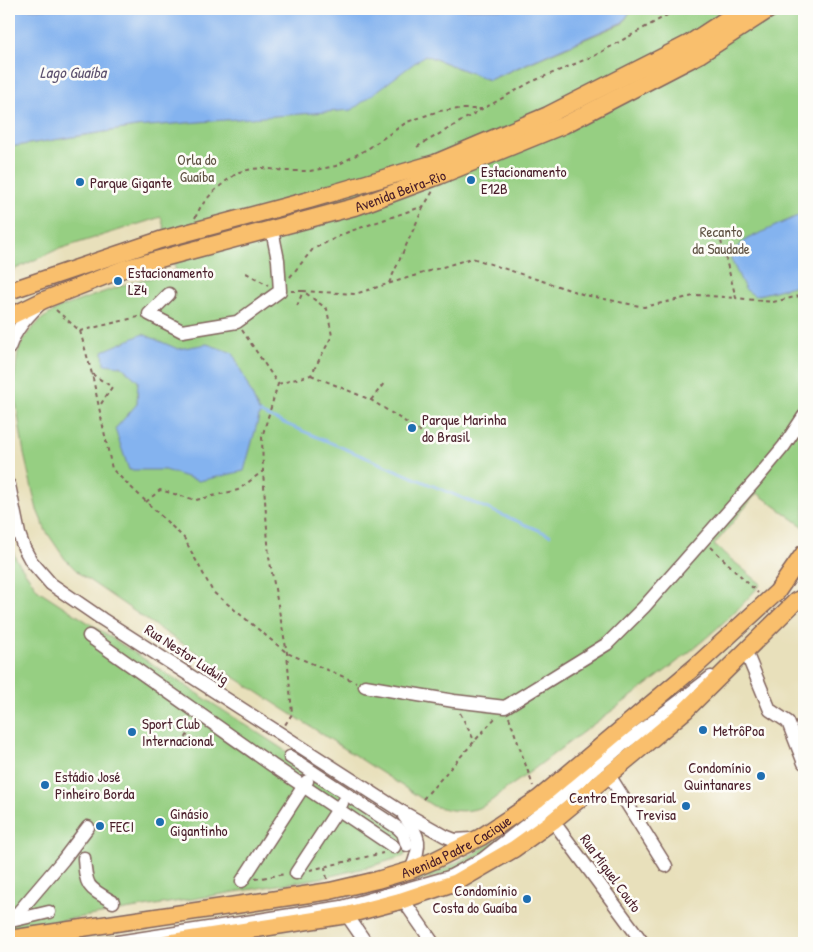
<svg xmlns="http://www.w3.org/2000/svg" width="813" height="952" viewBox="0 0 813 952" font-family="'Patrick Hand',sans-serif">
<style>
.green{fill:#96cf82;stroke:#707756}
.water{fill:#84b3ef;stroke:#67698d}
.lines{fill:none;stroke-linecap:round;stroke-linejoin:round}
.stream{stroke:#84b3ef;stroke-width:2.5}
.minor-casing{stroke:#81635d;stroke-width:15}
.major-casing{stroke:#81635d;stroke-width:19}
.path{stroke:#81635d;stroke-width:2;stroke-dasharray:4 4;stroke-linecap:butt}
.minor{stroke:#fff;stroke-width:12}
.major{stroke:#f9bf6d;stroke-width:16}
.poi-dot{fill:#1f6fb2;stroke:#fdfcf7;stroke-width:2}
.labels{text-anchor:middle;dominant-baseline:central;stroke-width:5;stroke-linejoin:round;paint-order:stroke}
.park-label{font-size:15px;fill:#615445;stroke:#fdfcf7}
.poi-label{font-size:15px;fill:#4a1f2b;stroke:#fdfcf7;text-anchor:start}
.street-label{font-size:15px;fill:#4a1f2b;stroke:#fdfcf7}
.water-label{font-size:16px;font-style:italic;fill:#5e5370;stroke:#fdfcf7}
</style>
<rect width="100%" height="100%" fill="#fdfcf7"/>
<filter id="ink" filterUnits="userSpaceOnUse"><feTurbulence type="fractalNoise" baseFrequency=".02" numOctaves="2"/><feDisplacementMap in="SourceGraphic" scale="10" xChannelSelector="R" yChannelSelector="G"/><feConvolveMatrix kernelMatrix="1 2 1 2 8 2 1 2 1" color-interpolation-filters="sRGB"/></filter>
<filter id="wash" filterUnits="userSpaceOnUse"><feTurbulence type="fractalNoise" baseFrequency=".0096" numOctaves="4" result="noise"/><feDisplacementMap in="SourceGraphic" scale="20" xChannelSelector="R" yChannelSelector="G"/><feGaussianBlur stdDeviation="1.12" result="paint"/><feColorMatrix in="noise" values="0 0 0 0 0 0 0 0 0 0 0 0 0 0 0 0 0 1.4 0 .05"/><feComposite in="paint" operator="in"/></filter>
<g filter="url(#wash)">
<rect width="100%" height="100%" fill="#e8e0bb"/>
<g class="green">
<path d="M632,9H804V527L757,493L714,545L761,584C707,646 633,694 567,744C547,759 527,775 506,789C498,795 490,803 481,807C465,814 449,810 433,806L157,627L80,574L65,559L46,531L37,510L24,454L16,402L14,380L18,352L22,343L28,333L42,319L59,308L129,283L176,271L161,217L56,250L9,272V147L136,127L425,55L489,80L623,23Z"/>
<polygon points="9,540 16,559 38,590 401,826 411,845 404,856 372,866 327,877 9,929"/>
<polygon points="525,823 481,855 445,874 356,897 440,871 478,851"/>
</g>
<g class="water">
<polygon points="9,9 632,9 623,22 489,80 425,55 352,110 136,127 9,147"/>
<polygon points="804,213 804,283 755,296 745,289 731,259 731,252 747,239"/>
<polygon points="143,334 178,349 207,344 233,353 260,413 244,471 199,481 165,470 129,470 115,429 137,404 138,381 121,366 104,364 103,351"/>
</g>
<g class="lines">
<polyline class="stream" points="260,413 550,535"/>
</g>
</g>
<g filter="url(#ink)">
<g class="lines">
<g class="minor-casing">
<g id="minor">
<polyline points="169,294 149,314 182,331 237,322 280,291 278,260 272,230"/>
<path d="M9,348C15,330 26,318 39,305"/>
<polyline points="9,485 19,534 24,548 31,561 51,584 102,619 399,810 445,836 455,840 471,839"/>
<polyline points="89,636 272,765 394,847"/>
<polyline points="746,652 770,710 788,722 804,763"/>
<polyline points="365,686 454,701 505,707 607,644 644,607 755,481 784,446 804,416"/>
<polyline points="290,757 398,828 403,833 407,845"/>
<polyline points="609,775 666,866"/>
<path d="M404,816C421,837 422,844 411,870"/>
<polyline points="553,821 643,943"/>
<path d="M84,858C86,887 87,887 113,902"/>
<polyline points="296,873 342,803"/>
<polyline points="242,881 307,781"/>
<polyline points="403,900 433,943"/>
<polyline points="342,908 366,943"/>
<polyline points="11,921 63,860 88,827"/>
<polyline points="11,921 49,912"/>
<polyline points="111,943 342,907 449,877 483,859 545,810 625,743 711,677"/>
</g>
</g>
<g class="major-casing">
<g id="major">
<polyline points="9,291 160,240 309,200 435,163 548,115 690,43 742,9"/>
<path id="s1" d="M9,317L44,300L126,268L358,206L439,176L564,125L699,55L770,9"/>
<path id="s2" d="M9,939L330,891L377,880L411,870L435,860L481,837L538,799L696,666L777,592L804,553"/>
<polyline points="166,943 347,915 400,901 457,882 514,849 553,821 634,754 685,711 796,601 804,597"/>
</g>
</g>
<g class="path">
<polyline points="417,147 482,109"/>
<polyline points="195,218 201,206 213,192 226,181 239,172 252,169 263,168 285,171 310,171 336,166 369,148 407,122 439,111 459,109 483,109 531,82 594,56 678,9"/>
<polyline points="734,232 721,241 736,298 773,302 804,295"/>
<polyline points="246,273 268,285"/>
<polyline points="290,277 313,249 348,232 424,206 433,191"/>
<polyline points="389,283 424,206"/>
<polyline points="297,306 303,291 355,294 472,258 585,295 644,307 698,295 736,298"/>
<polyline points="56,310 80,331 92,374 112,469 184,538 213,592 287,653 356,682"/>
<polyline points="242,330 278,384 262,437 263,471 269,557 287,653 292,714 285,725"/>
<polyline points="80,331 138,317"/>
<polyline points="92,374 112,387 99,407"/>
<polyline points="311,375 371,400 442,445"/>
<polyline points="278,384 311,375 332,336 327,309 303,291 289,291"/>
<polyline points="371,400 385,382"/>
<polyline points="146,502 160,490 196,500 238,490 263,471"/>
<polyline points="711,547 758,593"/>
<polyline points="460,713 475,742"/>
<polyline points="509,717 533,786"/>
<polyline points="182,745 191,728"/>
<polyline points="423,799 496,717"/>
<polyline points="325,867 327,879"/>
<polyline points="310,870 383,853"/>
<polyline points="255,879 285,874"/>
</g>
<use href="#minor" class="minor"/>
<use href="#major" class="major"/>
</g>
</g>
<g class="poi-dot">
<circle cx="471" cy="180" r="5"/>
<circle cx="80" cy="182" r="5"/>
<circle cx="118" cy="281" r="5"/>
<circle cx="412" cy="428" r="5"/>
<circle cx="703" cy="730" r="5"/>
<circle cx="132" cy="732" r="5"/>
<circle cx="761" cy="776" r="5"/>
<circle cx="45" cy="785" r="5"/>
<circle cx="686" cy="806" r="5"/>
<circle cx="160" cy="822" r="5"/>
<circle cx="100" cy="826" r="5"/>
<circle cx="527" cy="899" r="5"/>
</g>
<g class="labels">
<g class="park-label">
<text x="197" y="159">Orla do<tspan x="197" dy="17">Guaíba</tspan></text>
<text x="721" y="231">Recanto<tspan x="721" dy="17">da Saudade</tspan></text>
</g>
<g class="poi-label">
<text x="481" y="171">Estacionamento<tspan x="481" dy="17">E12B</tspan></text>
<text x="90" y="182">Parque Gigante</text>
<text x="128" y="272">Estacionamento<tspan x="128" dy="17">LZ4</tspan></text>
<text x="422" y="419">Parque Marinha<tspan x="422" dy="17">do Brasil</tspan></text>
<text x="142" y="723">Sport Club<tspan x="142" dy="17">Internacional</tspan></text>
<text x="713" y="730">MetrôPoa</text>
<text x="751" y="767" text-anchor="end">Condomínio<tspan x="751" dy="17">Quintanares</tspan></text>
<text x="55" y="776">Estádio José<tspan x="55" dy="17">Pinheiro Borda</tspan></text>
<text x="676" y="797" text-anchor="end">Centro Empresarial<tspan x="676" dy="17">Trevisa</tspan></text>
<text x="170" y="813">Ginásio<tspan x="170" dy="17">Gigantinho</tspan></text>
<text x="110" y="826">FECI</text>
<text x="517" y="890" text-anchor="end">Condomínio<tspan x="517" dy="17">Costa do Guaíba</tspan></text>
</g>
<g class="street-label">
<text stroke="none"><textPath href="#s1" startOffset="412">Avenida Beira-Rio</textPath></text>
<text transform="translate(187 654) rotate(33)">Rua Nestor Ludwig</text>
<text stroke="none"><textPath href="#s2" startOffset="459">Avenida Padre Cacique</textPath></text>
<text transform="translate(611 873) rotate(54)">Rua Miguel Couto</text>
</g>
<g class="water-label">
<text x="73" y="72">Lago Guaíba</text>
</g>
</g>
<rect width="813" height="952" fill="none" stroke="#fdfcf7" stroke-width="30"/>
</svg>
